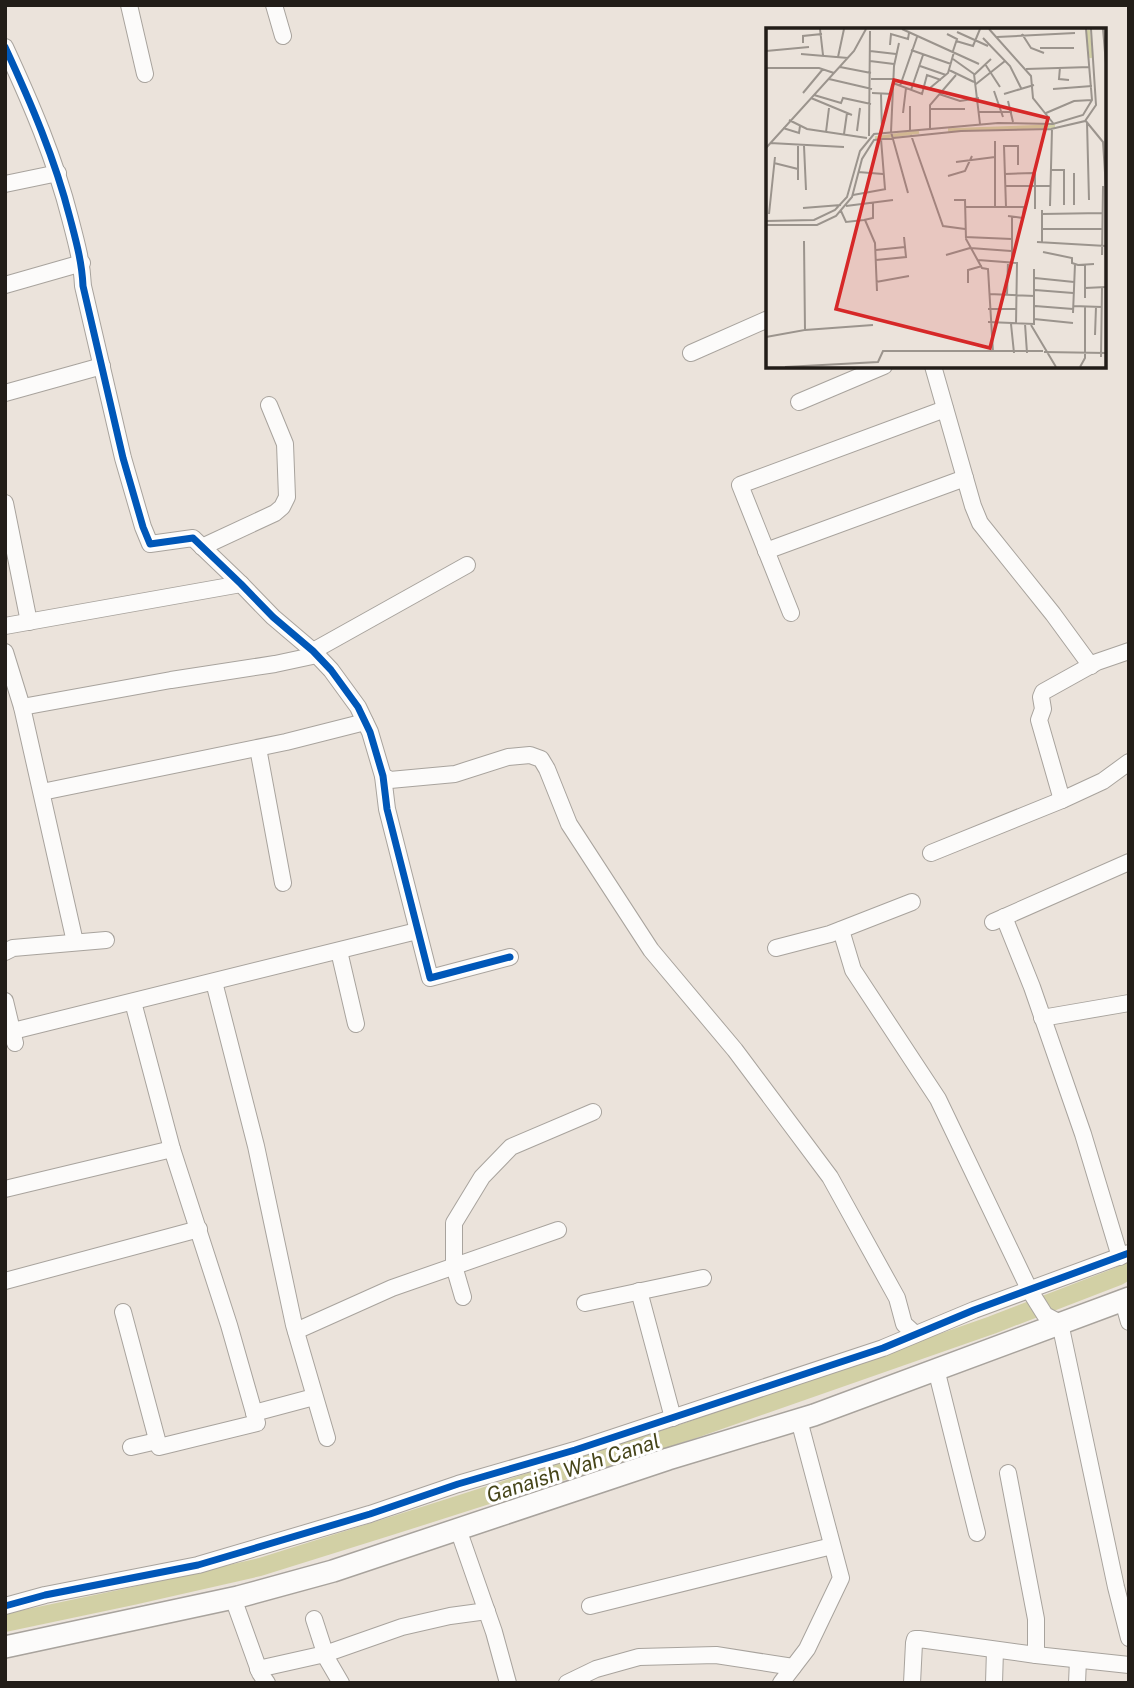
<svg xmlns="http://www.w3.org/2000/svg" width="1134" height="1688" viewBox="0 0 1134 1688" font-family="'Public Sans',sans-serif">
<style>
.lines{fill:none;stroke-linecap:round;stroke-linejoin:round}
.canal{stroke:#d2d0a5;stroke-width:18}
.minor-casing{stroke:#a8a39d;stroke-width:18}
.tertiary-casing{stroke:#a8a39d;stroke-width:24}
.minor{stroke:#fcfbfa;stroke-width:16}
.tertiary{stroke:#fcfbfa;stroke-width:21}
.cycleway-casing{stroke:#fff;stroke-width:11}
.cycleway{stroke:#0057b8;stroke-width:7}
.labels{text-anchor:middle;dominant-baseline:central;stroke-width:6;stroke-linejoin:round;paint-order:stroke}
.water-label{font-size:21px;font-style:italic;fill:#464519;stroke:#fff}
.inset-river{fill:none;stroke:#d2d0a5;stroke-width:3.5}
.inset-road{fill:none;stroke:#9b948d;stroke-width:2}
.view{fill:#d62828;fill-opacity:0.15;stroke:#d62828;stroke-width:3.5}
.inset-edge{fill:none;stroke:#221d18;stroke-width:3.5}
</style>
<rect width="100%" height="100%" fill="#ebe3db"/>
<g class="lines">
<polyline class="canal" points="5,1623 133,1596 260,1567 388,1527 689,1431 992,1325 1119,1276 1129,1270"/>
<g class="minor-casing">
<g id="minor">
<polyline points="129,5 145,74"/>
<polyline points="274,5 283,36"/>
<path d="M5,47C31,103 55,159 70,218C76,241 82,262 83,286L123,458L143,527L150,544L193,538L241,584L273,617L313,651L331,670L358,707L370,732L383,776L387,809L430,978L510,957"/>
<polyline points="5,184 58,173"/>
<polyline points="5,285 82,263"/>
<polyline points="691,353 768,319"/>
<polyline points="933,366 973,506 980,523 1053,614 1091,666"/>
<polyline points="5,393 102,366"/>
<polyline points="799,402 884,366"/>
<polyline points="5,503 29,622"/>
<polyline points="202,547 275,513 282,507 287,497 285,444 269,405"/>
<polyline points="766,551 965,478"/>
<polyline points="791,613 740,485 945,409"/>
<polyline points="5,626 241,584"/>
<polyline points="313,651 467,565"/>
<polyline points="5,652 22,707 75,942"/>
<polyline points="22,707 171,680 275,664 317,655"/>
<polyline points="258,748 283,883"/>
<polyline points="383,776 390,780 455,774 508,757 530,755 541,759 547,769 569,824 651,950 735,1050 830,1177 897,1298 904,1324 915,1334"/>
<polyline points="42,792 286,742 365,722"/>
<polyline points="1062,800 1039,720 1043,709 1041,697 1043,692 1097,662 1129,651"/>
<polyline points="931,853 1062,800 1103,781 1129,762"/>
<polyline points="1004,917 1032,987 1083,1134 1120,1257"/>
<polyline points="993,922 1129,862"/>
<polyline points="841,930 853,970 938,1099 1030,1291 1045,1315 1060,1323 1116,1587 1129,1638"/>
<polyline points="776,948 830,934 912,902"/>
<polyline points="339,951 356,1024"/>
<polyline points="5,952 13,948 106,940"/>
<polyline points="214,982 256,1146 294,1325 327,1438"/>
<polyline points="5,1001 15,1043"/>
<polyline points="1042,1018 1129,1003"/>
<polyline points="13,1031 417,931"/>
<polyline points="5,1189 172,1149"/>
<polyline points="5,1281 199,1229"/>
<polyline points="639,1291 673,1418"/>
<polyline points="463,1297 454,1266 454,1223 482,1177 511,1147 593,1112"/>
<polyline points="1123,1301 1129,1322"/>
<polyline points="585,1303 703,1278"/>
<polyline points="123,1312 159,1447 257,1423 229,1325 172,1149 133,1002"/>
<polyline points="296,1331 392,1288 558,1230"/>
<polyline points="936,1369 977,1533"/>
<polyline points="254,1413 314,1397"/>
<polyline points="131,1447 157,1441"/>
<polyline points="1008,1473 1036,1619 1036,1655"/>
<polyline points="458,1529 494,1632 508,1683"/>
<polyline points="233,1598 260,1673 267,1683"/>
<polyline points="5,1606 45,1595 198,1565 370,1514 458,1484 575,1450 883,1348 974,1310 1129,1253"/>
<polyline points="590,1606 832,1546"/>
<polyline points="314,1619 327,1659 341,1683"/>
<polyline points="258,1669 325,1654 402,1627 450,1616 487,1611"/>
<polyline points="567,1683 596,1669 639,1657 716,1655 793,1667"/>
<polyline points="781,1683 807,1649 841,1578 799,1420"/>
<polyline points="912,1683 914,1643 915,1639 919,1639 1036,1655 1129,1665"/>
<polyline points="994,1683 995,1650"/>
<polyline points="1077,1683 1078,1660"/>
</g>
</g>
<g class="tertiary-casing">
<polyline id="tertiary" points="5,1647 238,1597 333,1571 668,1459 814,1415 1129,1298"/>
</g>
<use href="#minor" class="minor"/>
<use href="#tertiary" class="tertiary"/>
<g class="cycleway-casing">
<g id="cycleway">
<path d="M5,47C31,103 55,159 70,218C76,241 82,262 83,286L123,458L143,527L150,544L193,538L241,584L273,617L313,651L331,670L358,707L370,732L383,776L387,809L430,978L510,957"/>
<polyline points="5,1606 45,1595 198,1565 370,1514 458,1484 575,1450 883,1348 974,1310 1129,1253"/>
</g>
</g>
<use href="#cycleway" class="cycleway"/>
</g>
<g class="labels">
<g class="water-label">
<text transform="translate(573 1468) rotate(-18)">Ganaish Wah Canal</text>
</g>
</g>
<g transform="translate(766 28)">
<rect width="340" height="340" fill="#ebe3db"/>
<path class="inset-river" d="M322,2L325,30M182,102L289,98M109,110L153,104"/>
<path class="inset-road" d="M54,1L57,27M136,1L213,36M223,1L265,48L267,70L287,95M337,1L340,36M191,4L222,18M181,6L191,11L187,23M256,6L265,20L278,25M231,9L309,5M217,10L244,38L255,60M190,13L207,18L214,1M37,15V8L56,6M133,15L128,38L125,104L142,165M124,17L125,6L142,11L143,5M274,20H308M145,22L185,36M0,23L43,19M104,23L130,26M35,26L82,30M72,29L78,1M187,31L208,46L214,96M104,33L128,36M219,36L234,59M154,38L180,47M74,39L105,45M294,39L293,51L303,52M0,40H53L68,45M260,41L324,39M183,42L208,54M208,47L225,31M63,51L106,61M105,51H127M127,55L156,66L161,47L175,52M210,56L239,33M134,58L151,9M164,60L182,45L188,24M287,61L326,58M145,62L157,27M228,63L237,89M37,65L57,41M106,65L127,66M115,66L116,105M173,66L194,73L213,70M238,66L268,57M48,67L75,75L77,70L105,76M45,70L86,87M242,73L247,94M144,78V102M164,81H199M213,84H246M137,85L140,60M280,85L308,73L326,72M23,92L41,101L101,110M319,92L337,114L340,160M321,94L323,172M17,100L33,105L34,98M164,100V77L190,47M91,103L94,80M60,104L63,80M78,106L81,85M145,107L177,198L199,201M103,108L104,3M115,111L119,161M4,115L78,119M32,118V152M38,118L40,162M0,120L88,23L100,1M190,134L229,129M8,135L32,141M269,141V181M285,142H298V177M92,144L117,146M308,145V177M239,146L268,145M182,148L199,143L206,128M240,158H284M87,167L120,161M188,172H199L200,211L216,240L222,241L227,324M80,178L127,172M284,178L286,101M199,179H258M229,179V113M240,179L238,118H252V137M37,180L75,177M276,182V214M75,183L80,194L98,192L107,190V175M3,186L9,129M276,186L337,185M242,188L257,190L258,178M99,192L109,215L111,263M0,193L48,192L69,182L81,169L94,123L108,106L232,95L287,96L317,87L326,72L320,1M0,197H51L70,188L86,169L96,131L108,112L195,103L285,101L319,93L330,77L325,1M276,201H336M199,209L246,211M271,214L340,218M204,220L245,223M110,222L139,219M277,224L306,230V235L312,237L328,236M180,227L204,220M336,227L337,158M110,232L140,229L138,209M212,232L251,235L250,296M246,234V189M319,236V270M269,250L308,254M110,254L143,248M202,255V242L216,238M319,260L340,259M269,262L307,265M223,266L269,268M241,266L242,234M269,278L307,281M307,278L336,279M222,281H251M307,285L309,236M268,291L307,295M222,294L268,296V241M245,296L248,325M259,296L261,325M265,297L290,339M39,302L107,297M329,307L330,279M0,309L39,302L38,213M278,324L340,325M335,329L336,259M19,339L112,334L117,323H277M314,339L319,330V279"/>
<path class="view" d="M128,52L282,90L224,320L70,281Z"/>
<rect width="340" height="340" class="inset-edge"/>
</g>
<rect width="1134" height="1688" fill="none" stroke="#221d18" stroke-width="14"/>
</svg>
